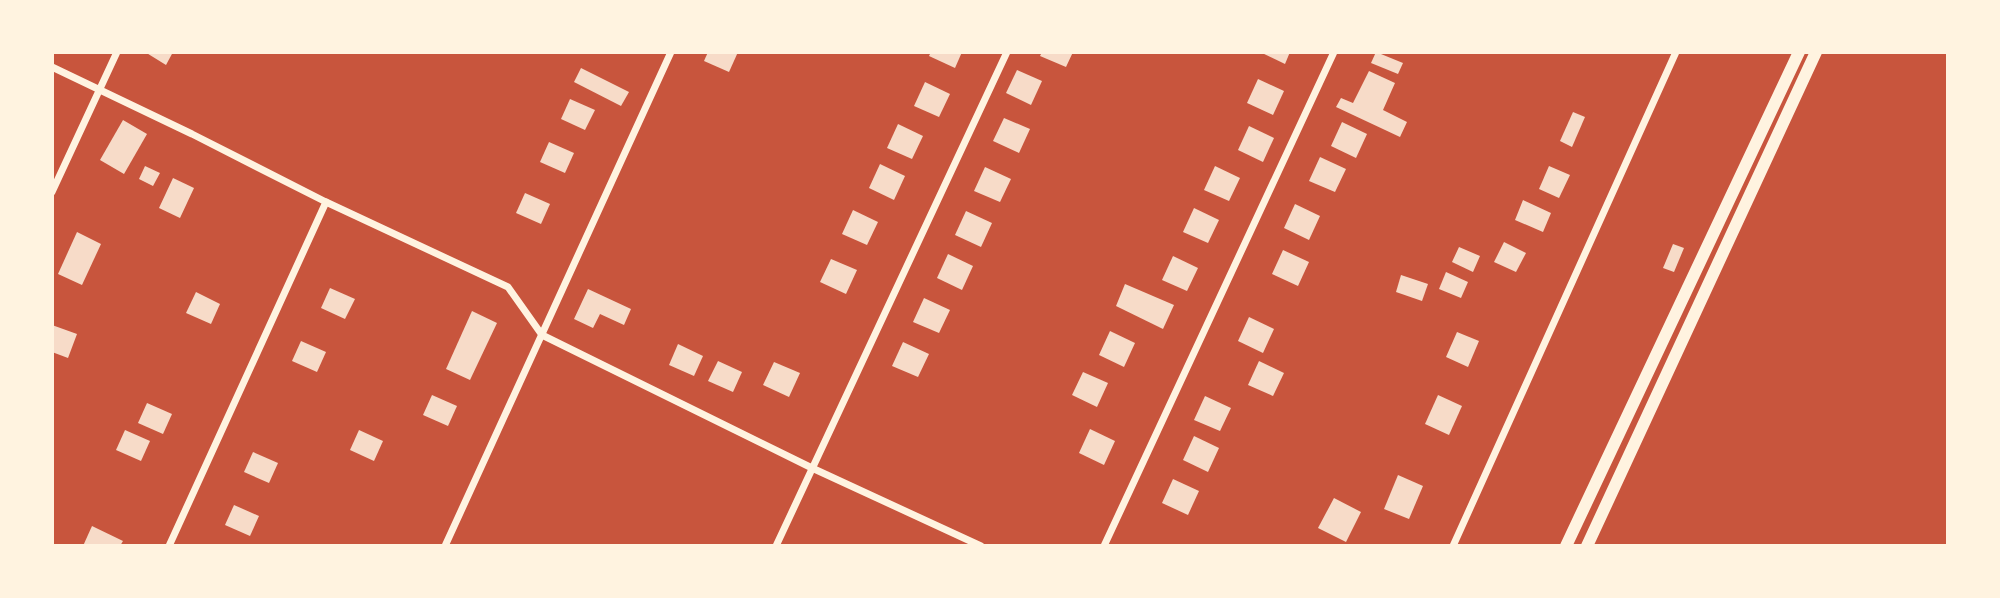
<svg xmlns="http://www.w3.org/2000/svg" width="2000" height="598" viewBox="0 0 2000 598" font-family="'PT Sans',sans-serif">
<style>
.building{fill:#f7dbc8}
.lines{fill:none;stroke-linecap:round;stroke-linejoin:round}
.minor{stroke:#fff3e0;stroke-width:7}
.trunk{stroke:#fff3e0;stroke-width:12}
</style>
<rect width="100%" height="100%" fill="#c8553d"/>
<g class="building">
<polygon points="145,52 173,52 166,65"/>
<polygon points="708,52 738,52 729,72 704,61"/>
<polygon points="931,52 962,52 955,68 929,56"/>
<polygon points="1042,52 1073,52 1066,67 1040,56"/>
<polygon points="1260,52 1290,52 1285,64"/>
<polygon points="1376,52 1403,63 1398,74 1371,63"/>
<polygon points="581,68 629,92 621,106 574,82"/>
<polygon points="1017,70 1042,81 1031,105 1006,93"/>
<polygon points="1369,71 1395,83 1383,110 1407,122 1400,137 1336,107 1341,98 1353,103"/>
<polygon points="1258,79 1284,91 1273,115 1247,103"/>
<polygon points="925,82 950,94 939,117 914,106"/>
<polygon points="570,99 595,110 585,130 561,119"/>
<polygon points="1573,112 1585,117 1572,147 1560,141"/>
<polygon points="1004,118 1030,129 1019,153 993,141"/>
<polygon points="123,120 147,134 124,174 100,160"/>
<polygon points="1342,122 1367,134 1356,158 1331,146"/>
<polygon points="898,124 923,136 912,159 887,148"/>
<polygon points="1249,126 1274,138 1263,162 1238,150"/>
<polygon points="549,142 574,153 565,173 540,162"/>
<polygon points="1320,157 1346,169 1335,192 1309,181"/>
<polygon points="880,164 905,176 894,200 869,188"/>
<polygon points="145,166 160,173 153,186 139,179"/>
<polygon points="1215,166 1240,178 1229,201 1204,190"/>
<polygon points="1549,166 1570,175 1559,198 1539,189"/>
<polygon points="985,167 1011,179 1000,202 974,191"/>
<polygon points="173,178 194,188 180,218 159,208"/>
<polygon points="525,193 550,204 541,224 516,213"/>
<polygon points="1523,200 1551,213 1543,232 1515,220"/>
<polygon points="1295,204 1320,216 1309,240 1284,228"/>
<polygon points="1194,208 1219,220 1208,243 1183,232"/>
<polygon points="853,210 878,222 867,245 842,234"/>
<polygon points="966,211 992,223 981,247 955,235"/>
<polygon points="77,232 101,244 82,285 58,274"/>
<polygon points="1504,242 1526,253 1516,272 1494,262"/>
<polygon points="1673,244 1684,248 1674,272 1663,268"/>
<polygon points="1459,247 1480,256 1473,272 1452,262"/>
<polygon points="1283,250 1309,262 1298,286 1272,274"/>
<polygon points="948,254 973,266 962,290 937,278"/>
<polygon points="1173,256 1198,268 1187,291 1162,280"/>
<polygon points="831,259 857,270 846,294 820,282"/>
<polygon points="1446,272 1468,282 1461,298 1439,289"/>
<polygon points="1401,275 1428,284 1422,301 1396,292"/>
<polygon points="1125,284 1174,305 1163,329 1116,306"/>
<polygon points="330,288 355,299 345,319 321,308"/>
<polygon points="588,289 631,309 624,325 600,314 593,328 574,319"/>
<polygon points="196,292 220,304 211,324 186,313"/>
<polygon points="924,298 950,310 939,333 913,322"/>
<polygon points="472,311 497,323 470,380 446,369"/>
<polygon points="1249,317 1274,329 1263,353 1238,341"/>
<polygon points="52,325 77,334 68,358 52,352"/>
<polygon points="1110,331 1135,343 1124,367 1099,355"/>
<polygon points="1457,332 1479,341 1468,367 1446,357"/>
<polygon points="301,341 326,352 317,372 292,361"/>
<polygon points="903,342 929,354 918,377 892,366"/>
<polygon points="678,344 703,356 694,376 669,365"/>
<polygon points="718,361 742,372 733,392 708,381"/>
<polygon points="1259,361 1284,373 1273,396 1248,385"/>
<polygon points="774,362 800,373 789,397 763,385"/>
<polygon points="1083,372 1108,383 1097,407 1072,395"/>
<polygon points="432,395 457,406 448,426 423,415"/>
<polygon points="1438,395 1462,406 1449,435 1425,424"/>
<polygon points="1205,396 1231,408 1220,431 1194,420"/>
<polygon points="147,403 172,414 163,434 138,423"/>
<polygon points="1090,429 1115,441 1104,465 1079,453"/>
<polygon points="125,430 150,441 141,461 116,450"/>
<polygon points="359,430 383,441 374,461 350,450"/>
<polygon points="1194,436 1219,448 1208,472 1183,460"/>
<polygon points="253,452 278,463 269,483 244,472"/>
<polygon points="1398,475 1423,486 1409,519 1384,509"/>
<polygon points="1173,479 1199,491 1188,515 1162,503"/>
<polygon points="1334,498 1361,512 1346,542 1318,528"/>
<polygon points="234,505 259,516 250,536 225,525"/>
<polygon points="92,526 123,541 120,546 83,546"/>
</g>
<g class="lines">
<g class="minor">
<polyline points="52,67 192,134 326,202 508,287 542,335 812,468 981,546"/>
<polyline points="52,192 117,52"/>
<polyline points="169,546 326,202"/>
<polyline points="445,546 671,52"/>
<polyline points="776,546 1007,52"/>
<polyline points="1104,546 1334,52"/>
<polyline points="1453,546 1676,52"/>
</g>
<g class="trunk">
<polyline points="1566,546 1799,52"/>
<polyline points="1587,546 1816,52"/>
</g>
</g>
<rect width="2000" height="598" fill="none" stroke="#fff3e0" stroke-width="108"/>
</svg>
